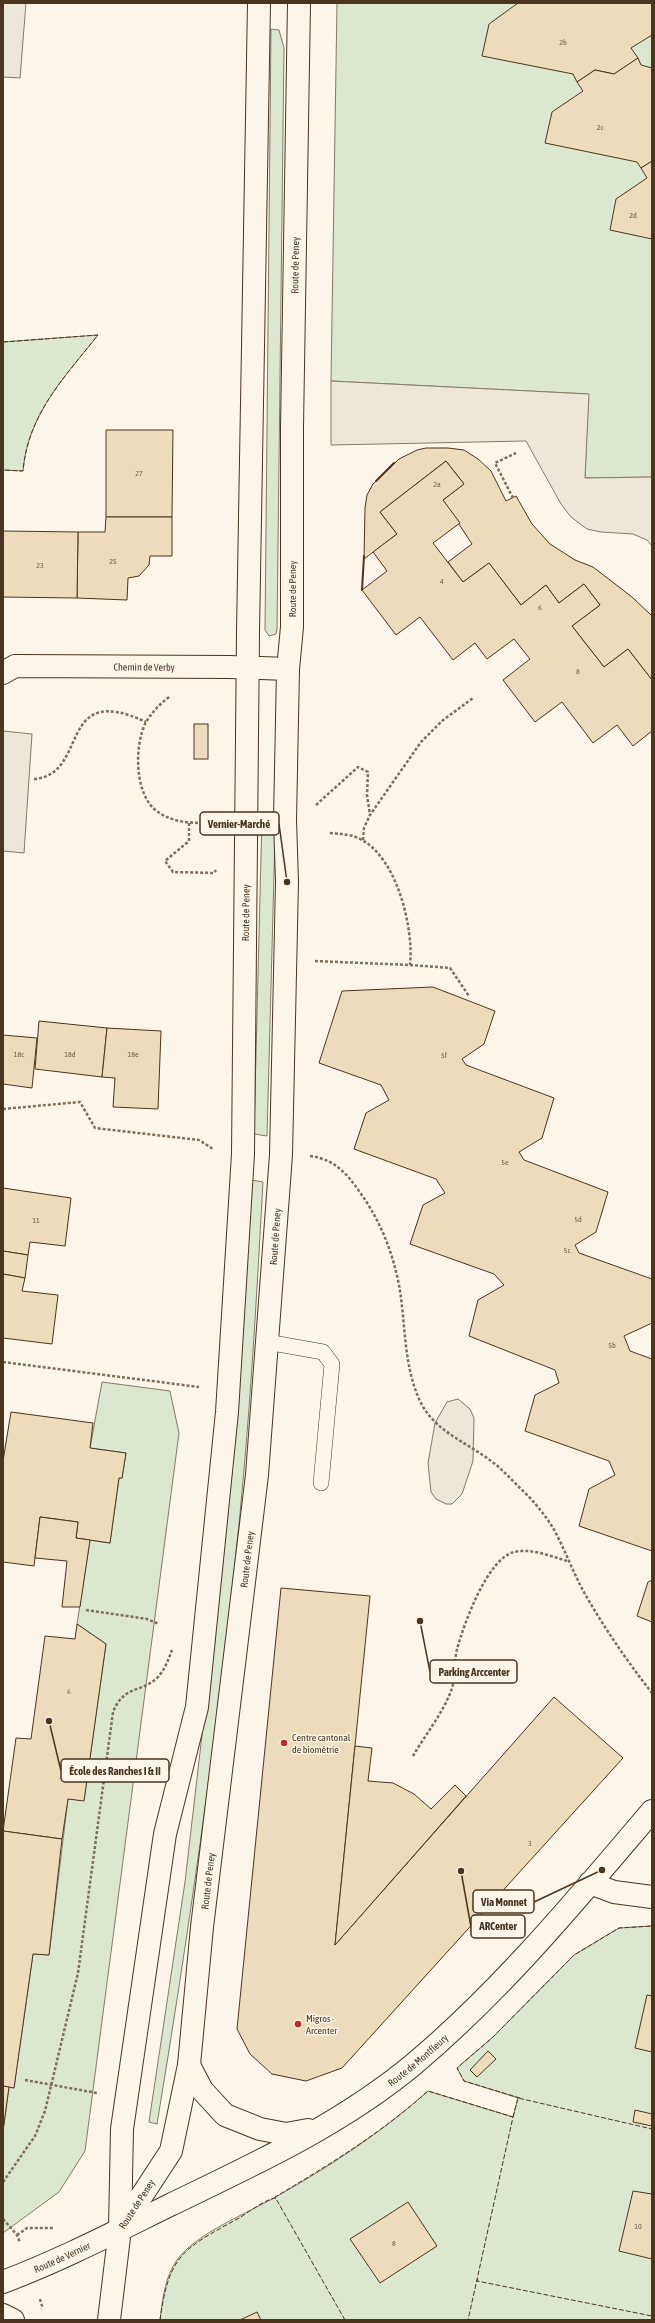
<svg xmlns="http://www.w3.org/2000/svg" width="655" height="2323" viewBox="0 0 655 2323" font-family="'Asap Condensed',sans-serif">
<style>
.green{fill:#dce7d0;stroke:#887966}
.parking{fill:#ede7d9;stroke:#887966}
.building{fill:#ecdcbc;stroke:#4a3520}
.lines{fill:none;stroke-linecap:round;stroke-linejoin:round}
.lane-casing{stroke:#4a3520;stroke-width:16}
.street-casing{stroke:#4a3520;stroke-width:24}
.secondary-casing{stroke:#4a3520;stroke-width:24}
.path{stroke:#7f6f5c;stroke-width:2.5;stroke-dasharray:3 2;stroke-linecap:butt}
.lane{stroke:#fbf6e9;stroke-width:15}
.street{stroke:#fbf6e9;stroke-width:22}
.secondary{stroke:#fbf6e9;stroke-width:22}
.fence{stroke:#4a3520;stroke-width:1;stroke-dasharray:5 2;stroke-linecap:butt}
.wall{stroke:#4a3520;stroke-width:2}
.poi-dot{fill:#c62828;stroke:#fbf6e9;stroke-width:1.5}
.labels{text-anchor:middle;dominant-baseline:central;stroke-width:3;stroke-linejoin:round;paint-order:stroke}
.number-label{font-size:8px;fill:#725f47}
.street-label{font-size:10px;fill:#4a3520;stroke:#fbf6e9}
.poi-label{font-size:10px;fill:#4a3520;stroke:#fbf6e9;text-anchor:start}
.leader{fill:none;stroke:#4a3520;stroke-width:1.5}
.callout-dot{fill:#4a3520;stroke:#fbf6e9;stroke-width:1.5}
.callout{fill:#fbf6e9;stroke:#4a3520;stroke-width:1.5}
.callout-label{font-size:11px;text-anchor:middle;font-weight:bold;fill:#4a3520}
</style>
<rect width="100%" height="100%" fill="#fbf6e9"/>
<g class="green">
<polygon points="337,3 652,3 652,477 585,478 588,394 331,381"/>
<polygon points="271,29 279,30 284,48 277,629 276,634 269,636 265,630"/>
<path d="M98,335C64,378 28,414 23,471L3,470V342Z"/>
<polygon points="269,816 275,837 267,1136 254,1134 262,817"/>
<path d="M252,1180L263,1182C256,1308 249,1435 235,1562C215,1750 188,1937 157,2124L149,2122L185,1882L222,1562Z"/>
<polygon points="102,1382 170,1391 179,1433 85,2151 59,2192 3,2233 3,2131 9,2087 14,2088 33,1954 49,1955 68,1799 84,1800 106,1644 77,1624 90,1540 110,1543 119,1478 122,1478 126,1453 90,1448"/>
<path d="M652,1926V2320H160C163,2297 165,2273 181,2255C201,2232 247,2213 274,2198C329,2167 381,2133 428,2091L513,2117L518,2098L464,2081L457,2068L493,2037L574,1955L619,1928Z"/>
</g>
<g class="parking">
<polygon points="3,3 26,3 20,78 3,77"/>
<polygon points="331,381 589,394 585,478 652,477 652,546 647,540 633,534 601,532 587,529 571,517 561,504 526,441 331,445"/>
<polygon points="3,731 32,734 24,853 3,851"/>
<polygon points="458,1399 470,1409 474,1418 473,1461 462,1494 452,1504 446,1504 436,1499 431,1492 428,1463 435,1423 447,1402"/>
</g>
<g class="building">
<polygon points="518,3 652,3 652,35 631,48 638,58 614,74 595,70 577,82 573,74 482,56 489,24"/>
<polygon points="638,58 641,65 652,68 652,161 641,168 637,162 545,143 552,112 583,91 577,82 595,70 614,74"/>
<polygon points="652,161 652,239 610,230 616,199 647,178 641,168"/>
<polygon points="106,430 173,430 172,517 106,517"/>
<polygon points="426,448 448,448 464,450 478,459 491,471 506,501 516,496 532,524 550,544 575,560 593,567 632,597 652,616 652,680 628,649 604,667 572,626 600,605 584,584 559,603 546,585 521,605 489,563 463,582 448,562 472,544 443,500 464,484 446,461 380,512 397,534 364,559 365,508 367,495 373,484 399,459 417,450"/>
<polygon points="446,461 464,484 443,500 460,523 433,543 463,582 489,563 521,605 546,585 559,603 584,584 600,605 572,626 604,667 628,649 652,680 652,731 633,746 617,725 593,743 562,702 535,722 503,680 530,659 514,639 487,659 475,643 453,660 420,617 396,635 362,590 387,571 373,552 397,534 380,512"/>
<polygon points="106,517 172,517 172,556 150,556 149,565 139,576 128,578 127,600 77,598 78,532 105,532"/>
<polygon points="3,531 78,532 77,598 3,597"/>
<rect x="194" y="724" width="14" height="35"/>
<polygon points="433,987 495,1011 484,1044 462,1059 466,1065 554,1098 542,1138 519,1152 524,1160 608,1192 596,1232 575,1245 579,1253 652,1279 652,1323 624,1336 630,1351 652,1359 652,1551 579,1526 589,1489 615,1475 609,1461 525,1431 535,1395 559,1383 555,1370 469,1336 478,1300 504,1285 494,1274 410,1244 423,1205 445,1193 436,1179 354,1149 366,1113 389,1100 381,1085 319,1063 342,991"/>
<polygon points="39,1021 107,1028 102,1077 35,1069"/>
<polygon points="107,1028 161,1031 158,1109 113,1107 115,1078 102,1077"/>
<polygon points="3,1035 37,1038 32,1088 3,1084"/>
<polygon points="3,1188 71,1198 65,1246 30,1242 28,1255 3,1251"/>
<polygon points="3,1251 28,1255 25,1278 3,1274"/>
<polygon points="3,1274 25,1278 22,1291 58,1295 52,1344 3,1338"/>
<polygon points="11,1412 93,1423 90,1448 126,1453 122,1478 119,1478 110,1543 76,1538 78,1522 40,1517 34,1566 3,1562 3,1461"/>
<polygon points="40,1517 78,1522 76,1538 90,1540 80,1607 62,1607 67,1561 35,1558"/>
<polygon points="652,1580 652,1622 637,1616 648,1582"/>
<polygon points="281,1588 370,1596 335,1945 554,1697 623,1758 342,2068 306,2081 272,2074 250,2054 237,2029"/>
<polygon points="77,1624 106,1644 84,1801 68,1799 62,1839 3,1831 16,1738 31,1739 45,1636 75,1639"/>
<polygon points="355,1746 372,1748 368,1781 393,1783 414,1794 431,1809 455,1785 466,1796 335,1945"/>
<polygon points="3,1831 62,1839 49,1955 33,1954 14,2088 3,2086"/>
<polygon points="647,1995 652,1996 652,2052 635,2048"/>
<polygon points="488,2051 496,2059 477,2077 470,2070"/>
<polygon points="3,2086 9,2087 3,2131"/>
<polygon points="635,2110 652,2114 652,2126 633,2122"/>
<polygon points="633,2191 652,2194 652,2259 619,2251"/>
<polygon points="408,2202 437,2246 380,2283 350,2239"/>
<polygon points="257,2312 261,2320 240,2320"/>
</g>
<g class="lines">
<g class="lane-casing">
<polyline id="lane" points="267,1342 323,1352 332,1364 321,1483"/>
</g>
<g class="street-casing">
<g id="street">
<path id="s1" d="M3,673L15,666L229,667L288,669"/>
<polyline points="590,1883 614,1892 652,1897"/>
</g>
</g>
<g class="secondary-casing">
<g id="secondary">
<polyline points="189,2065 202,2090 225,2115 260,2129 286,2134 308,2130"/>
<path id="s2" d="M120,2229L171,2151L189,2065L202,1927L257,1475L281,1155L287,882L285,820L288,669L292,627V427L299,3"/>
<path id="s3" d="M3,2282C61,2260 115,2232 170,2205C255,2164 342,2124 414,2064C503,1989 577,1899 652,1811"/>
<polyline points="3,2315 13,2320"/>
<path id="s4" d="M109,2320L120,2229L122,2129L165,1834L197,1707L227,1412L243,1154L248,632L259,3"/>
</g>
</g>
<g class="path">
<polyline points="513,498 495,463 516,453"/>
<path d="M169,697C160,704 152,712 146,722C134,745 134,796 158,812C171,821 186,823 202,823"/>
<path d="M34,779C90,775 56,680 146,722"/>
<polyline points="316,805 358,767 368,772 367,795 370,815"/>
<polyline points="189,823 189,841 165,861 173,872 214,873 216,870"/>
<polyline points="363,840 364,828 370,815 421,742 442,721 473,698"/>
<path d="M315,961L410,965C414,928 397,859 362,840C352,834 341,834 329,833"/>
<polyline points="410,965 450,968 469,996"/>
<polyline points="3,1109 80,1102 95,1128 199,1140 213,1149"/>
<path d="M310,1156C333,1159 346,1172 359,1191C380,1220 392,1250 399,1285C406,1323 403,1367 421,1403C434,1429 461,1440 484,1456C497,1464 508,1476 519,1487C531,1498 544,1513 553,1528C565,1549 573,1573 585,1594C605,1629 627,1661 652,1693"/>
<polyline points="3,1362 199,1387"/>
<polyline points="86,1610 147,1619 159,1624"/>
<path d="M413,1756C425,1735 444,1712 452,1688C456,1675 454,1661 457,1649C464,1624 487,1559 514,1552C532,1548 550,1556 567,1561"/>
<polyline points="25,2080 97,2093"/>
<path d="M3,2182L35,2136L45,2111L78,1973L113,1712C124,1685 141,1693 157,1678C165,1670 168,1660 172,1650"/>
<polyline points="3,2219 17,2235 20,2243"/>
<polyline points="17,2235 27,2228 54,2228"/>
<polyline points="40,2299 42,2306 41,2309"/>
</g>
<use href="#lane" class="lane"/>
<use href="#street" class="street"/>
<use href="#secondary" class="secondary"/>
<g class="fence">
<path d="M3,342L98,335C64,378 28,414 23,471L3,470"/>
<polyline points="520,2098 464,2081 457,2068 493,2037 574,1955 619,1928 652,1926"/>
<polyline points="513,2117 518,2098 652,2129"/>
<polyline points="478,2279 477,2281 652,2316"/>
<path d="M160,2320C169,2254 183,2249 239,2218C249,2212 265,2199 276,2198"/>
<path d="M345,2320L275,2197C329,2165 381,2133 428,2091L513,2117L468,2320"/>
</g>
<g class="wall">
<polyline points="376,481 394,463"/>
<polyline points="362,590 364,556"/>
</g>
</g>
<g class="poi-dot">
<circle cx="284" cy="1743" r="4"/>
<circle cx="298" cy="2024" r="4"/>
</g>
<g class="labels">
<g class="number-label">
<text x="563" y="42">2b</text>
<text x="600" y="127">2c</text>
<text x="633" y="215">2d</text>
<text x="139" y="473">27</text>
<text x="437" y="484">2a</text>
<text x="113" y="561">25</text>
<text x="40" y="565">23</text>
<text x="442" y="581">4</text>
<text x="540" y="607">6</text>
<text x="578" y="671">8</text>
<text x="19" y="1054">18c</text>
<text x="70" y="1054">18d</text>
<text x="133" y="1054">18e</text>
<text x="444" y="1055">5f</text>
<text x="505" y="1162">5e</text>
<text x="578" y="1219">5d</text>
<text x="36" y="1220">11</text>
<text x="567" y="1250">5c</text>
<text x="612" y="1345">5b</text>
<text x="69" y="1691">6</text>
<text x="530" y="1843">3</text>
<text x="638" y="2226">10</text>
<text x="394" y="2243">8</text>
</g>
<g class="street-label">
<text stroke="none"><textPath href="#s2" startOffset="1986">Route de Peney</textPath></text>
<text transform="translate(292 589) rotate(-90)">Route de Peney</text>
<text stroke="none"><textPath href="#s1" startOffset="143">Chemin de Verby</textPath></text>
<text stroke="none"><textPath href="#s4" startOffset="1417">Route de Peney</textPath></text>
<text stroke="none"><textPath href="#s2" startOffset="1014">Route de Peney</textPath></text>
<text stroke="none"><textPath href="#s2" startOffset="690">Route de Peney</textPath></text>
<text stroke="none"><textPath href="#s2" startOffset="366">Route de Peney</textPath></text>
<text stroke="none"><textPath href="#s3" startOffset="472">Route de Montfleury</textPath></text>
<text stroke="none"><textPath href="#s2" startOffset="30">Route de Peney</textPath></text>
<text stroke="none"><textPath href="#s3" startOffset="64">Route de Vernier</textPath></text>
</g>
<g class="poi-label">
<text x="292" y="1737">Centre cantonal<tspan x="292" dy="12">de biométrie</tspan></text>
<text x="306" y="2018">Migros -<tspan x="306" dy="12">Arcenter</tspan></text>
</g>
</g>
<path class="leader" d="M287 882L279 824M420 1621L430 1672M49 1721L61 1771M602 1870L534 1902M461 1871L471 1927"/>
<g class="callout-dot">
<circle cx="287" cy="882" r="4"/>
<circle cx="420" cy="1621" r="4"/>
<circle cx="49" cy="1721" r="4"/>
<circle cx="602" cy="1870" r="4"/>
<circle cx="461" cy="1871" r="4"/>
</g>
<g class="callout">
<rect x="200" y="812" width="79" height="23" rx="4"/>
<rect x="430" y="1660" width="87" height="23" rx="4"/>
<rect x="61" y="1759" width="108" height="23" rx="4"/>
<rect x="473" y="1890" width="61" height="23" rx="4"/>
<rect x="471" y="1915" width="54" height="23" rx="4"/>
</g>
<g class="callout-label">
<text x="239" y="828">Vernier-Marché</text>
<text x="474" y="1676">Parking Arccenter</text>
<text x="115" y="1775">École des Ranches I &amp; II</text>
<text x="504" y="1906">Via Monnet</text>
<text x="498" y="1930">ARCenter</text>
</g>
<rect width="655" height="2323" fill="none" stroke="#4a3520" stroke-width="8"/>
</svg>
